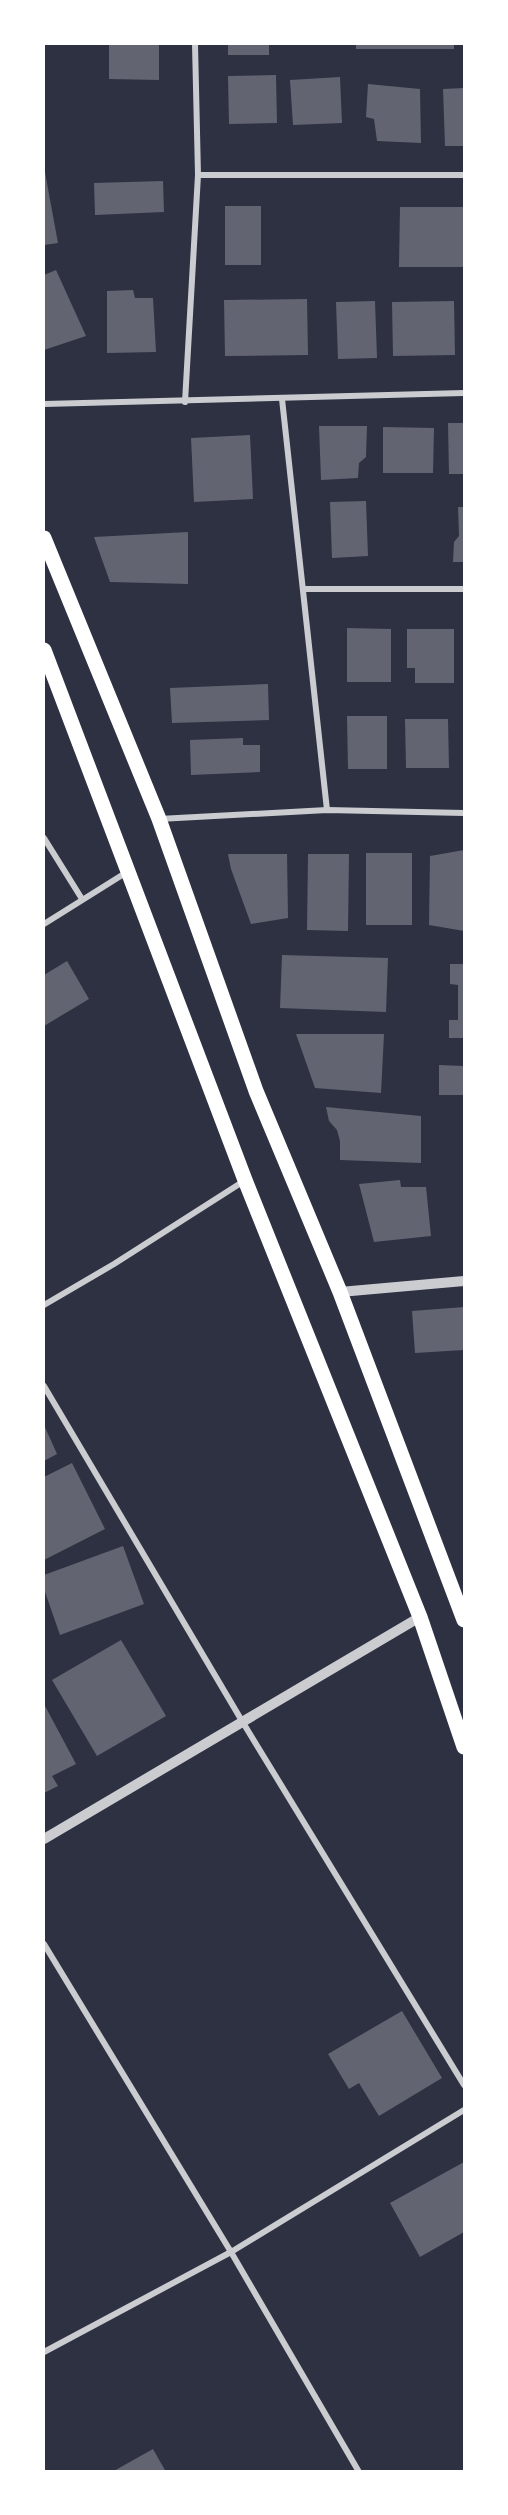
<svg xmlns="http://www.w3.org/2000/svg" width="508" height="2515" viewBox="0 0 508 2515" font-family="Roboto,sans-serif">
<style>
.building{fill:#626471}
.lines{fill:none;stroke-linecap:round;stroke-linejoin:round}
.minor{stroke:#caccd0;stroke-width:6}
.tertiary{stroke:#caccd0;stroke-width:10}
.primary{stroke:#fff;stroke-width:15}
</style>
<rect width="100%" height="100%" fill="#2d3142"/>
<g class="building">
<polygon points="109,44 159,44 159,80 109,79"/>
<rect x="228" y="44" width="41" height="11"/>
<rect x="356" y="44" width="98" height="5"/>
<polygon points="276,75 277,123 229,124 228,76"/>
<polygon points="340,77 342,123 293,125 290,80"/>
<polygon points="368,84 420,89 421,143 377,141 374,119 366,117"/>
<polygon points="464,88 464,146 445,146 443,89"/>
<polygon points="44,167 58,243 44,245"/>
<polygon points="163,181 164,212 95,215 94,183"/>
<rect x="225" y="206" width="36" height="59"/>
<polygon points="400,207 464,207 464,267 399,267"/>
<polygon points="56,270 86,336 44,350 44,275"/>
<polygon points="133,290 135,298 153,298 156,352 107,353 107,291"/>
<polygon points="307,299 308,355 225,356 224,300"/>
<polygon points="375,301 377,358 338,359 336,302"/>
<polygon points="454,301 455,355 393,356 392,302"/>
<polygon points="448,423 464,423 464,474 449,474"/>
<polygon points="319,426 367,426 366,457 359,463 358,478 321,480"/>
<polygon points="383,427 434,428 433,473 383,473"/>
<polygon points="250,435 253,499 194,502 191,438"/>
<polygon points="366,501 368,556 332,558 330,502"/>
<polygon points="458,507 464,507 464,562 453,562 454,542 459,536"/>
<polygon points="188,532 188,584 110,582 94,537"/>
<polygon points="347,628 391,629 391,682 347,682"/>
<polygon points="407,629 454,629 454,683 415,683 415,668 407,668"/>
<polygon points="268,684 269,720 172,723 170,688"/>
<polygon points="347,716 387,716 387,769 348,769"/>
<polygon points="405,719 448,719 449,768 406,768"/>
<polygon points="243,738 243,745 260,745 260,772 191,775 190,740"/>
<polygon points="464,850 464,931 429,925 430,856"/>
<rect x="366" y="853" width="46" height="72"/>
<polygon points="228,854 287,854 288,918 251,924 231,869"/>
<polygon points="308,854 349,854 348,931 307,930"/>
<polygon points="282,955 388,958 386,1012 280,1008"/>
<polygon points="67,961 89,999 44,1026 44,975"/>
<polygon points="450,964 464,964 464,1038 449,1038 449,1020 458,1020 458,985 450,984"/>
<polygon points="296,1034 384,1034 381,1093 315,1088"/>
<polygon points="439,1065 464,1066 464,1095 439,1095"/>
<polygon points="326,1107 421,1116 421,1163 340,1160 340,1141 337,1130 329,1121"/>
<polygon points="400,1180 401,1187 426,1187 431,1236 374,1242 359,1184"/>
<polygon points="464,1307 464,1350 415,1353 412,1311"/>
<polygon points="44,1425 57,1454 44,1461"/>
<polygon points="72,1463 105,1529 44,1560 44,1477"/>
<polygon points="123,1546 144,1604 60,1635 44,1589 44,1575"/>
<polygon points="121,1640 166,1716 97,1756 52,1680"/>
<polygon points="44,1704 76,1764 52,1776 58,1786 44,1793"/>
<polygon points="402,2011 442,2078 379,2116 359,2083 349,2089 328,2054"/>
<polygon points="464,2162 464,2232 420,2257 390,2203"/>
<polygon points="153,2449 166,2472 112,2472"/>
</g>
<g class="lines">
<g class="minor">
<polyline points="198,175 464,175"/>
<polyline points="282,399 327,810"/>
<polyline points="185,402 198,175 195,44"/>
<polyline points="44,404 464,393"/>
<polyline points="305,589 464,589"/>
<polyline points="159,819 327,810 464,813"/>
<polyline points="44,838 82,899"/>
<polyline points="44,924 127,872"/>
<polyline points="44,1305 114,1264 244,1181"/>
<polyline points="44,1386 242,1721 464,2085"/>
<polyline points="44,1944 231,2252 359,2472"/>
<polyline points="44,2352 231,2252 464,2110"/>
</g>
<g class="tertiary">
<polyline points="340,1292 464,1281"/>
<polyline points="44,1839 420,1617"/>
</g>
<g class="primary">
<polyline points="44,538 159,819 256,1091 340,1292 464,1620"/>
<polyline points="44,650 245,1180 420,1617 464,1747"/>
</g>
</g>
<rect width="508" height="2515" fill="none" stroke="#ffffff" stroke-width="90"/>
</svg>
